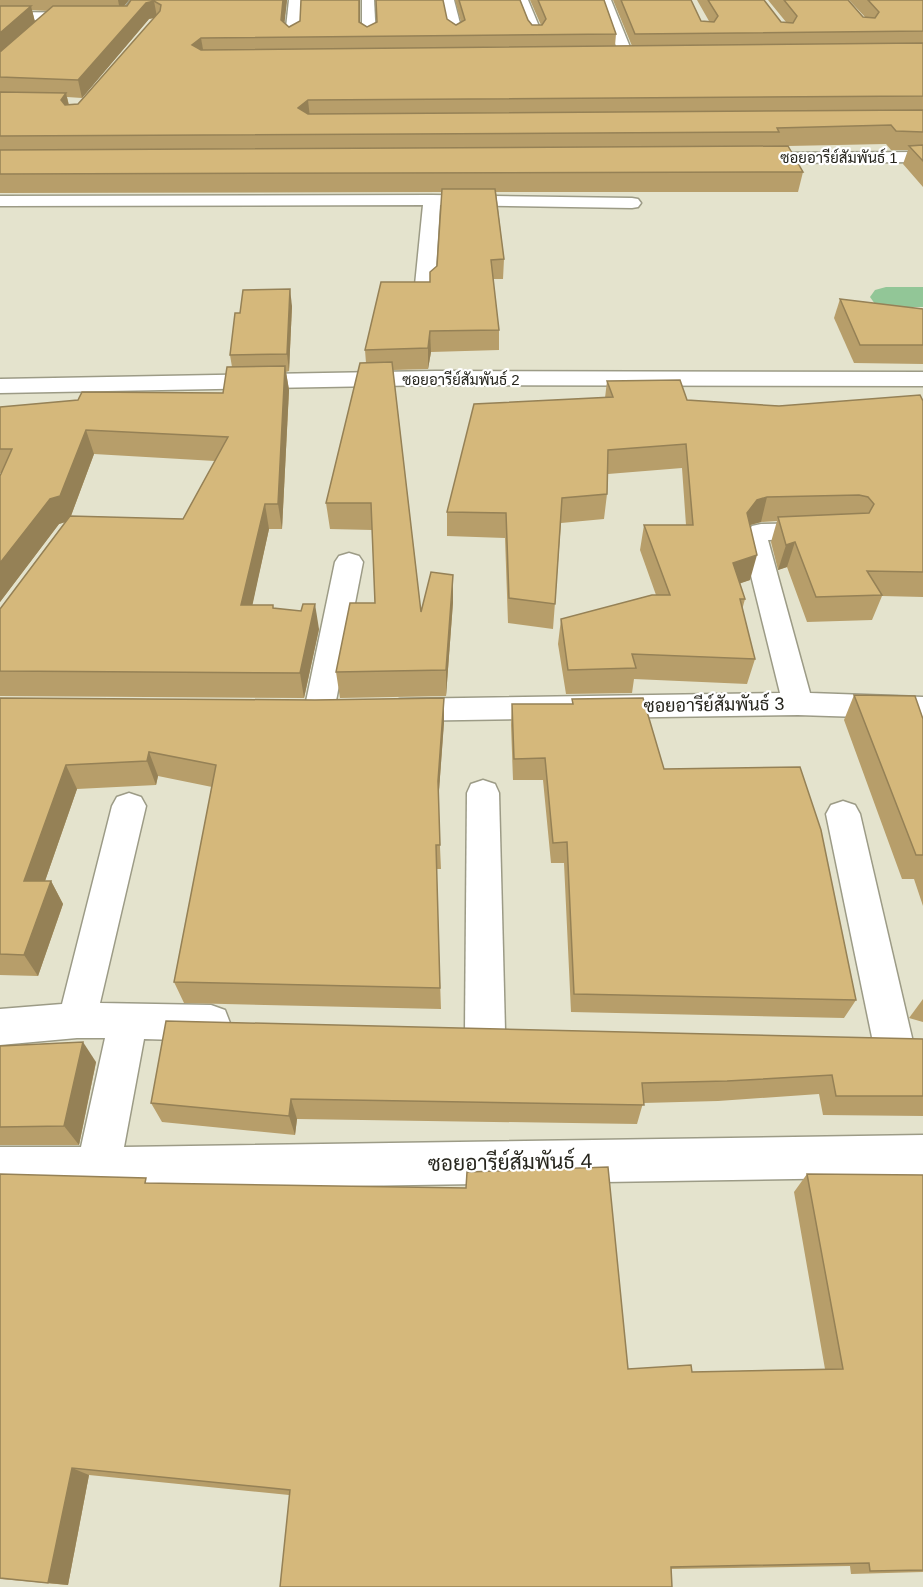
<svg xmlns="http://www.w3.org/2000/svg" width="923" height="1587" viewBox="0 0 923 1587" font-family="Arial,Sarabun,sans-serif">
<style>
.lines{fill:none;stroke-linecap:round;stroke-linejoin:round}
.canal{fill:#92c697;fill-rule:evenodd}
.minor-casing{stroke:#9c9b86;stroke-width:3}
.minor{fill:#fff;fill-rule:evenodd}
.wall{fill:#b79e6a;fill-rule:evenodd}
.shaded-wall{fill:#958156}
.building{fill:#d5b87b;stroke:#958156;stroke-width:1.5}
.labels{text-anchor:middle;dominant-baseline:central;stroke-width:4.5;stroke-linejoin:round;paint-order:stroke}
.far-street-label{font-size:15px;fill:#26251d;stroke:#fff}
.street-label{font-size:18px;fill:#26251d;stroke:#fff}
.near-street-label{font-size:21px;fill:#26251d;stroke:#fff}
</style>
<rect width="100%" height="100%" fill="#e4e3cd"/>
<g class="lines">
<polygon class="canal" points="886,287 923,287 923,307 886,307 875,304 870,297 875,290"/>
<g class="minor-casing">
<g id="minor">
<polygon points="131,0 143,0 130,20 125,21 0,20 0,12 121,13"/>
<polygon points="289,0 301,0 299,37 292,41 285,37"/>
<polygon points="362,0 374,0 376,38 369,42 362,38"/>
<polygon points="442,0 454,0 463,35 461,38 456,39 449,35"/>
<polygon points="516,0 528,0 543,36 541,39 531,39 529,36"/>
<polygon points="599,0 611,0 634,57 632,60 627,61 620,57"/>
<polygon points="923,152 923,162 749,163 741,158 749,153"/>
<polygon points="432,195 632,198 638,199 641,203 638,207 632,208 440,205 435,285 432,289 418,289 415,285 423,205 0,206 0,196"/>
<polygon points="436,371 923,372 923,386 436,385 0,393 0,379"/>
<polygon points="820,523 829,525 833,531 829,537 820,539 768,540 810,693 923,697 923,719 798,715 400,721 389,718 385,710 389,702 400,699 780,693 742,539 752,526 761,524"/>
<polygon points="349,553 359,556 363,562 334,711 330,719 319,722 308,719 304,711 335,562 339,556"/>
<polygon points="483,780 495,784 499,793 505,1031 499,1044 485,1049 471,1044 465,1031 467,793 471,784"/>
<polygon points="129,793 141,797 146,806 100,1003 211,1005 225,1010 230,1023 225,1036 211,1041 144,1039 124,1147 923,1135 923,1177 98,1190 0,1189 0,1147 81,1147 105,1038 77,1038 0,1045 0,1009 62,1004 112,806 117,797"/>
<polygon points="843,801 855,805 860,814 913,1042 907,1055 893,1060 879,1055 873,1042 826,814 831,805"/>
</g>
</g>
<use href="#minor" class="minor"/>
</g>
<g class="wall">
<path d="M0,0H129L124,6H127L131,0H287L284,23L289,27L360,0V22L367,27L447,19L456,25L461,22L455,0H520L528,20L532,25H541L530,0H604L616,34L615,46H632L613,0H691L701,21H709L697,0H764L781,22H786L768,0H848L863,17H865L849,0H923V187L903,164L908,150H891L886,144L788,146L803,172L798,192H496L504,259L503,279H493L499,330V350L431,352L428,369L393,370L421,612L453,602L446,696L340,698L336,672L375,603L372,530L330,529L326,503L366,363L365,350L430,282L437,266L442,192L0,193ZM32,10L48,11L35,22ZM154,18L78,104L69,105L67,97L82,98L149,19Z"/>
<polygon points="840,299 923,309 923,364 854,363 834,318"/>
<path d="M292,306L289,371L286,372L289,390L282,529H269L252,605L274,608L319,629L304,698L0,696V609L65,522L59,524L0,602V476L1,473H0V407L223,393L232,367L230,355ZM94,454L215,461L183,519L71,516Z"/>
<polygon points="607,381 687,400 779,406 923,401 923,597 882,596 872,620 807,622 787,567 778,570 771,542 777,521 761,522 750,525 750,580 740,583 745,599 742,610 755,659 747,684 634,679 632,693 566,694 558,644 561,619 656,595 640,550 644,525 686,525 682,468 608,474 607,494 604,519 561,523 553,629 508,623 505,538 447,536 447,512 605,398"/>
<polygon points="854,695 923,719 923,906 914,879 902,879 844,720"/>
<polygon points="0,698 315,700 444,698 444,722 438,803 441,869 436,869 441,1009 184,1003 174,982 212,787 158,776 156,785 77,789 45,881 51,881 63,904 38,976 0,975"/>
<polygon points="572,699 664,769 856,1000 844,1018 571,1012 564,863 551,863 543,780 513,780 511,725 512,704 572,704"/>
<polygon points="923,999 923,1022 909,1018"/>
<polygon points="923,1039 923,1116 823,1115 819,1094 718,1101 643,1103 637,1124 297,1119 295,1135 162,1122 151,1103"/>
<polygon points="0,1046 96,1062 79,1145 0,1145"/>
<polygon points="0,1174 150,1183 628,1369 692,1372 825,1369 794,1192 807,1174 923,1175 923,1572 851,1574 850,1566 671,1569 289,1495 89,1475 68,1585 0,1579"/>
</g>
<g class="shaded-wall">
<polygon points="118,0 129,0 120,11"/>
<polygon points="283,0 287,0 283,37 281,20"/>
<polygon points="359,0 360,0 360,38 359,22"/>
<polygon points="154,1 157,17 149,19 82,98 78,80 146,3"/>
<polygon points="31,6 35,22 0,54 0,33"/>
<polygon points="201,38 204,55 192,45"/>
<polygon points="66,93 70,111 61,100"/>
<polygon points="308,100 310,118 298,108"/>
<polygon points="290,289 292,306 289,371 287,354"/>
<polygon points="430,331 431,352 428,369 428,348"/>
<polygon points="285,366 289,390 282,529 278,504"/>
<polygon points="86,430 94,454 69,521 59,524 0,602 0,563"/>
<polygon points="767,497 761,522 750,525 740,538 747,513 757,500"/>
<polygon points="265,504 269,529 247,630 241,605"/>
<polygon points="795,542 787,567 778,570 786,545"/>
<polygon points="757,555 750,580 727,588 733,563"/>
<polygon points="453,575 453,602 446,696 446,670"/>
<polygon points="315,604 319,629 304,698 300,673"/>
<polygon points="444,698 444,722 438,805 438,781"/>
<polygon points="149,752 158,776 156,785 147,761"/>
<polygon points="66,765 77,789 37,904 24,881"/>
<polygon points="51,881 63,904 38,976 24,955"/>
<polygon points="83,1042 96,1062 79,1145 64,1126"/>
<polygon points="291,1099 297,1119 295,1135 289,1116"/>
<polygon points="72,1468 89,1475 68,1585 48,1583"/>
</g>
<g class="building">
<polygon points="131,0 283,0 281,20 289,27 300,21 301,0 359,0 359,22 367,27 377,22 376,0 443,0 447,19 456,25 465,20 459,0 520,0 528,20 532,25 542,25 546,19 538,0 604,0 616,34 201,38 192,45 201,50 923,43 923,96 308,100 298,108 308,114 923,110 923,132 896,131 891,125 777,128 779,132 0,136 0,92 66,93 61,100 65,105 78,104 160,11 161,5 154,1 146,3 78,80 0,77 0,52 53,6 127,6"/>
<polygon points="621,0 691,0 701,21 714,22 718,16 708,0 764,0 781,22 793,23 797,16 784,0 848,0 863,17 875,18 879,12 868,0 923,0 923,31 635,34"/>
<polygon points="0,6 31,6 0,33"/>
<polygon points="923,145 923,161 909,146"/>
<polygon points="788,146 803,172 0,174 0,150"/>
<polygon points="442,189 495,189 504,259 491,260 499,330 430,331 428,348 365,350 381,282 430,282 430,272 437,266"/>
<polygon points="290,289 287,354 230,355 235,313 240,313 243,290"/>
<polygon points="840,299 923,309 923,345 860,345"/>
<polygon points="392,362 421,612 431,572 453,575 446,670 336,672 350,603 375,603 371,503 326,503 360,363"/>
<polygon points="285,366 278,504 265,504 241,605 273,605 273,608 301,611 303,604 315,604 300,673 0,671 0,609 70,516 183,519 228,437 86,430 60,496 50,499 0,563 0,476 12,449 0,449 0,407 78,400 82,392 223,393 227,367"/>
<polygon points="680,380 687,400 779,406 920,395 923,401 923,572 867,571 882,595 816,597 795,542 786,545 778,517 869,513 874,504 868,497 859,495 767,497 757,500 747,513 757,555 733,563 745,599 740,599 755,659 632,654 636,668 568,670 561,619 652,595 670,595 644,525 693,525 686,444 608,450 607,494 562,498 555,604 509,598 506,513 447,512 474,404 613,397 607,381"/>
<polygon points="854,695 915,696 923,719 923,855 916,855"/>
<polygon points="0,698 315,700 444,698 438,781 440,845 436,845 440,988 174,982 216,765 149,752 147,761 66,765 24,881 51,881 24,955 0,954"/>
<polygon points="643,698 664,769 800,767 821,830 856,1000 574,994 567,842 553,843 545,758 514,759 512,704 573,704 572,699"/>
<polygon points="166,1021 923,1039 923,1096 836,1096 832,1075 727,1081 642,1083 644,1105 291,1099 289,1116 151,1103"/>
<polygon points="83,1042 64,1126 0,1127 0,1046"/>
<polygon points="608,1167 628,1369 691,1365 692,1372 843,1369 807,1174 923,1175 923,1570 870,1571 869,1563 671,1567 672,1587 280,1587 290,1490 72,1468 48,1583 0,1578 0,1174 146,1178 145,1183 466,1188 467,1172"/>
</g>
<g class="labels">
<g class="far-street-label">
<text x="839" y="157">ซอยอารีย์สัมพันธ์ 1</text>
<text x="461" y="379">ซอยอารีย์สัมพันธ์ 2</text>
</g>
<g class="street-label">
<text transform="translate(714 705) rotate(-1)">ซอยอารีย์สัมพันธ์ 3</text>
</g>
<g class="near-street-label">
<text transform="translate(510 1162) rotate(-1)">ซอยอารีย์สัมพันธ์ 4</text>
</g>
</g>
</svg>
